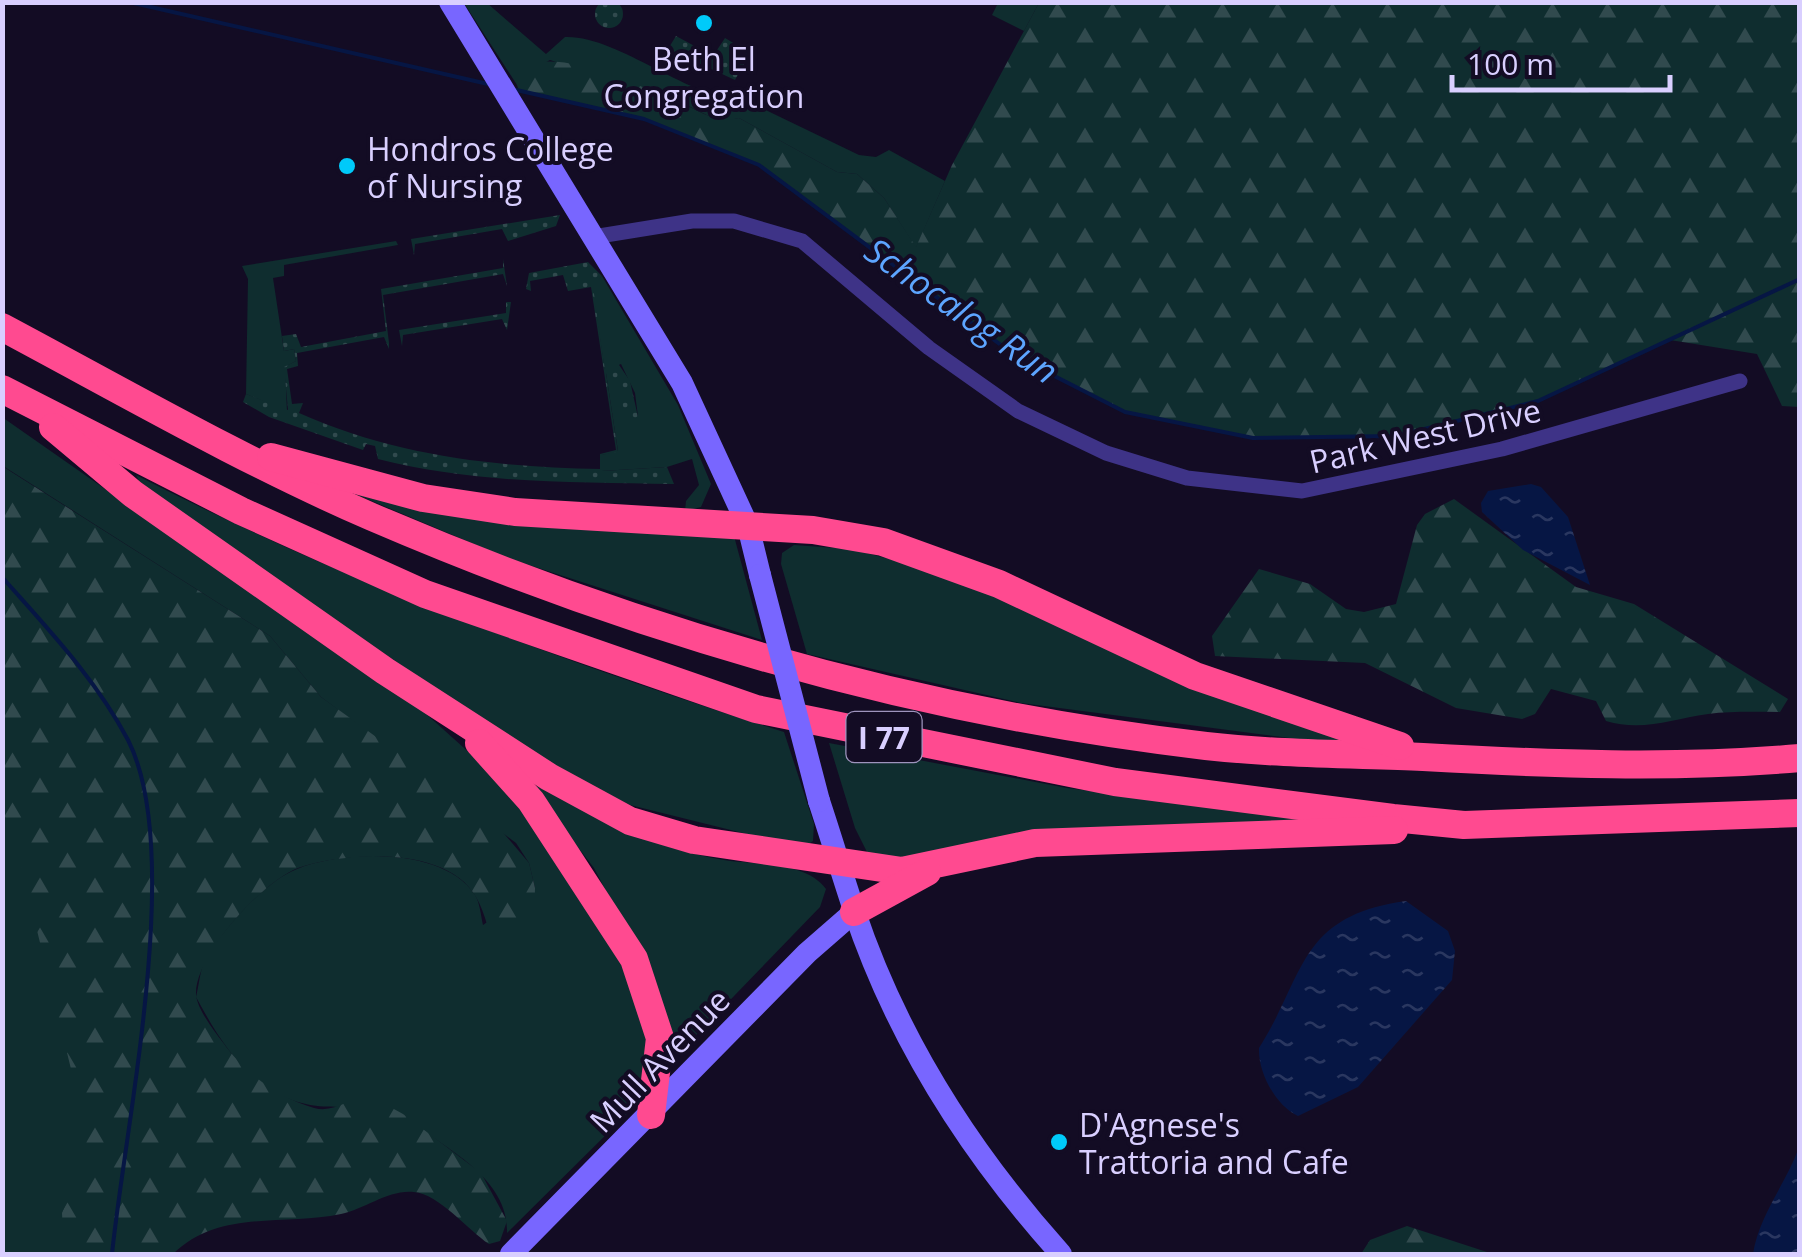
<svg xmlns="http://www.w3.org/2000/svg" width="1802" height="1257" viewBox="0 0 1802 1257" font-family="'Open Sans',sans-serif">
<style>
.green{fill:#0f2d2f}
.forest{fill:url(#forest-firs)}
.garden{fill:url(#garden-dots)}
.water{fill:url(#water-ripples)}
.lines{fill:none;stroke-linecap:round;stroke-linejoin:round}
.stream{stroke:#061644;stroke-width:4}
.street{stroke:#3e3387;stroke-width:15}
.secondary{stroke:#7866ff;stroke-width:22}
.highway{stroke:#ff4a90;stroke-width:28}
.secondary-bridge{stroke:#7866ff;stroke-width:22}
.poi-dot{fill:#00cafa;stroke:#130c24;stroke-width:4}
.labels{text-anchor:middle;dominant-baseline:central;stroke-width:8;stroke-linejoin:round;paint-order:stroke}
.shield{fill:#130c24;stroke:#9e94bd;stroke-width:2.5}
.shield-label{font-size:30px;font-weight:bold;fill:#d9cfff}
.poi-label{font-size:32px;fill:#d9cfff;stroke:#130c24;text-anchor:start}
.street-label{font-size:32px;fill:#d9cfff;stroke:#130c24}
.water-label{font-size:35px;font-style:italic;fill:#5da5ff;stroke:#130c24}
</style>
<defs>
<pattern id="forest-firs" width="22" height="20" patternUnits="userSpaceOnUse" patternTransform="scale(2.5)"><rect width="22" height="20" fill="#0f2d2f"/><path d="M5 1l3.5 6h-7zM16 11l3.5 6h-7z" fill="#314a4e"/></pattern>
<pattern id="garden-dots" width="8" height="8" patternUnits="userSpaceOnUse" patternTransform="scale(2.5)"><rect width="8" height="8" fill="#0f2d2f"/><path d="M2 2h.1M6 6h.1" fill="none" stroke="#314a4e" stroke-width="1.8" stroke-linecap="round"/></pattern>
<pattern id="water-ripples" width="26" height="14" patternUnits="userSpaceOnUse" patternTransform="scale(2.5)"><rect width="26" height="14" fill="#061644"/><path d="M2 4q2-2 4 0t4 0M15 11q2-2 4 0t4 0" fill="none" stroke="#2a3760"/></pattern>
</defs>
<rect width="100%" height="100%" fill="#130c24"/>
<g class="green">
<path d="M464,3H487L546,54L565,37C618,35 689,100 749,102L859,155L876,157L889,150L945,181L916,248L884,198L857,174L837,172L739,118L721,122L678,101L550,60L516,79L517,85Z"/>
<polygon points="998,3 1039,3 1024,31 992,15"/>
<polygon points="396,241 398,245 284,265 284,276 273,278 284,351 294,349 296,361 285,367 287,411 246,394 248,279 242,266"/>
<polygon points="602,276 678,405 711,484 701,507 685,511 686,501 699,485 692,459 667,467 602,471 601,455 618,451 606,373 610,373 638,417 635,393 621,364 605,371 592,286"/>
<path d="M2,417L424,712L513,792L607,928L656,1045L652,1075L629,1112L507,1233C509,1181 452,1152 417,1126C410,1121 406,1115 399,1113C350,1098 322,1119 273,1091C237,1070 215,1032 196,997C199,985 200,970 205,960C222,930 265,881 297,869C344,850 444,847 475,895C480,903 481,916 483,925L535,888L529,863L516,843L321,697L270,636L3,466Z"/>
<path d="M136,475C346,583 559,660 784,732L814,824L813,841L803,848L630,805L535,757L142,487Z"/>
<polygon points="327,482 734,536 762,640 507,558"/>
<polygon points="794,545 851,549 951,575 1342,736 1344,745 1021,703 807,654 781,564 782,553"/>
<polygon points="829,743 1067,788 1328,821 924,862 871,860 855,828"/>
<polygon points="2,757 105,1048 87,1254 3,1254"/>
<path d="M539,785C603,823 650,847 724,860C755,865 806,861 826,889L820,907L678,1054L636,948L594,868L532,788Z"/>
</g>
<g class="forest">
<path d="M1039,3H1799V407L1782,406L1757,354L1670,340L1538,401L1396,436L1253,438L1125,412L1017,357L759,165L644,119L519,91L515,79L525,65C569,51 632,84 674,100C698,109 713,124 739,118L837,172L857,174L884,198L916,247L952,165Z"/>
<path d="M2,466L270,636L321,697L495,823L529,863L535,888L534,920L522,946L498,954C489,936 486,914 476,897C447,845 345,852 298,868C263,881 194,956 196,995C198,1012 217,1034 227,1048C249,1076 279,1098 314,1108C336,1114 351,1095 372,1097L403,1114L481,1173L507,1221L500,1241L489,1244C468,1230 439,1194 414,1192C389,1189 365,1209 341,1214C283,1226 219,1209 173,1254H64L62,1213L85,1158L88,1115L71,1069L19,857L3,811Z"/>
<path d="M1454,499L1576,587L1634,604L1788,699L1780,712C1756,712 1731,711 1708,714C1671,719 1643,732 1606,721L1596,701L1551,689L1535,714L1522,719L1456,708L1365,663L1215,656L1212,636L1259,569L1310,584L1346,609L1364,612L1396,604L1417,525L1425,514Z"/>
<polygon points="1407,1226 1493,1254 1361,1254 1370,1240"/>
</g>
<g class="garden">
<circle cx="609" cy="14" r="14"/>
<polygon points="676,36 713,56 725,38 750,53 735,80 668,49"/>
<polygon points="560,215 556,226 508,241 502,229 415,244 414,255 411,239"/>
<path d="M503,259L507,286L503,274L383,295L389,343V349L384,337L297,353L298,366L287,369L292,404L303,403L299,413C396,456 495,467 600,469V454L616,450L591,287L568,291L563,275L530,281L531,291L526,289L529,273L588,262L602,276L593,287L605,370L617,362L630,381L638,417L634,423L628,421L615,383L606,373L618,452L602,455V471L667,467L674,484C573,482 477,484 378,459L375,446L366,444L363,450L269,417L243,402L246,394L288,410L284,367L296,361L294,349L284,351L282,336L296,334L301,347L386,331L381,289L503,268Z"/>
<polygon points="506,302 511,302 507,330 502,319 403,335 402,346 399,330 506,313"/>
</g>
<g class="water">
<polygon points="1531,484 1541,487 1568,517 1590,585 1523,550 1482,512 1481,503 1488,491"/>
<path d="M1406,901L1448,931L1455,951L1452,980L1358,1087L1298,1116C1276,1106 1258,1073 1259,1048C1306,974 1298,916 1406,901Z"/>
<path d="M1799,1147V1254H1753C1759,1215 1786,1184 1799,1147Z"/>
</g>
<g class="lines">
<g class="stream">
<polyline points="129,2 488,84"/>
<polyline points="512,89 644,119 759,165 1017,357 1125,412 1253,438 1396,436 1538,401 1800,279"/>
<path d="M2,577C48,629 96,679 128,740C185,852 125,1125 112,1254"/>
</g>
<polyline class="street" points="593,237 692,221 734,221 802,241 929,348 1018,411 1106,453 1187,478 1302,491 1502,449 1740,381"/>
<g class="secondary">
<polyline points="450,2 682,383 748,526 760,575"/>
<path d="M819,801C831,837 842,874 854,910C897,1039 971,1154 1061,1254"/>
<polyline points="511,1254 807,953 854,912"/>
</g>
<g class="highway">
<path d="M2,327C124,392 245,462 372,517C637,631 919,713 1206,746C1277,754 1351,754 1423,757C1549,764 1673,769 1800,758"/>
<polyline points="2,389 241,511 425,594 756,709 1115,782 1393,818 1464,825 1800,813"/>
<polyline points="53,427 133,494 385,671 549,777 630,821 694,840 902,871 1035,843 1394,830"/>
<polyline points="271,457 423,498 515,512 813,530 883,542 999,584 1195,676 1400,746"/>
<polyline points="479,743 531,801 634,959 660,1038 651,1115"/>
<polyline points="854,912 927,872"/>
</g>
<polyline class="secondary-bridge" points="760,575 819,801"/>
</g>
<g class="poi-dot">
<circle cx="704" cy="23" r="10"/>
<circle cx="347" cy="166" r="10"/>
<circle cx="1059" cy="1142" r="10"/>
</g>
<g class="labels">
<rect class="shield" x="846.5" y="712" width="75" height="50" rx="8"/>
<g class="shield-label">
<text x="884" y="737">I 77</text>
</g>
<g class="poi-label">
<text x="704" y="58" text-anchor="middle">Beth El<tspan x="704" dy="37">Congregation</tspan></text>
<text x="367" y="148">Hondros College<tspan x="367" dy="37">of Nursing</tspan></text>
<text x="1079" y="1124">D'Agnese's<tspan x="1079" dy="37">Trattoria and Cafe</tspan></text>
</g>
<g class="street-label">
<text transform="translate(1425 435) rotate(-13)">Park West Drive</text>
<text transform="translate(659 1060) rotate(-46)">Mull Avenue</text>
</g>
<g class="water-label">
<text transform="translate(962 310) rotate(35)">Schocalog Run</text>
</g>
</g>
<rect width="1802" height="1257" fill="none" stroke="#d9cfff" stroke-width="10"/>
<path d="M1452 75v15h218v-15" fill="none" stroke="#d9cfff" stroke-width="5"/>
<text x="1467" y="75" font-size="30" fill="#d9cfff" stroke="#130c24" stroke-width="8" paint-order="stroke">100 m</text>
</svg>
